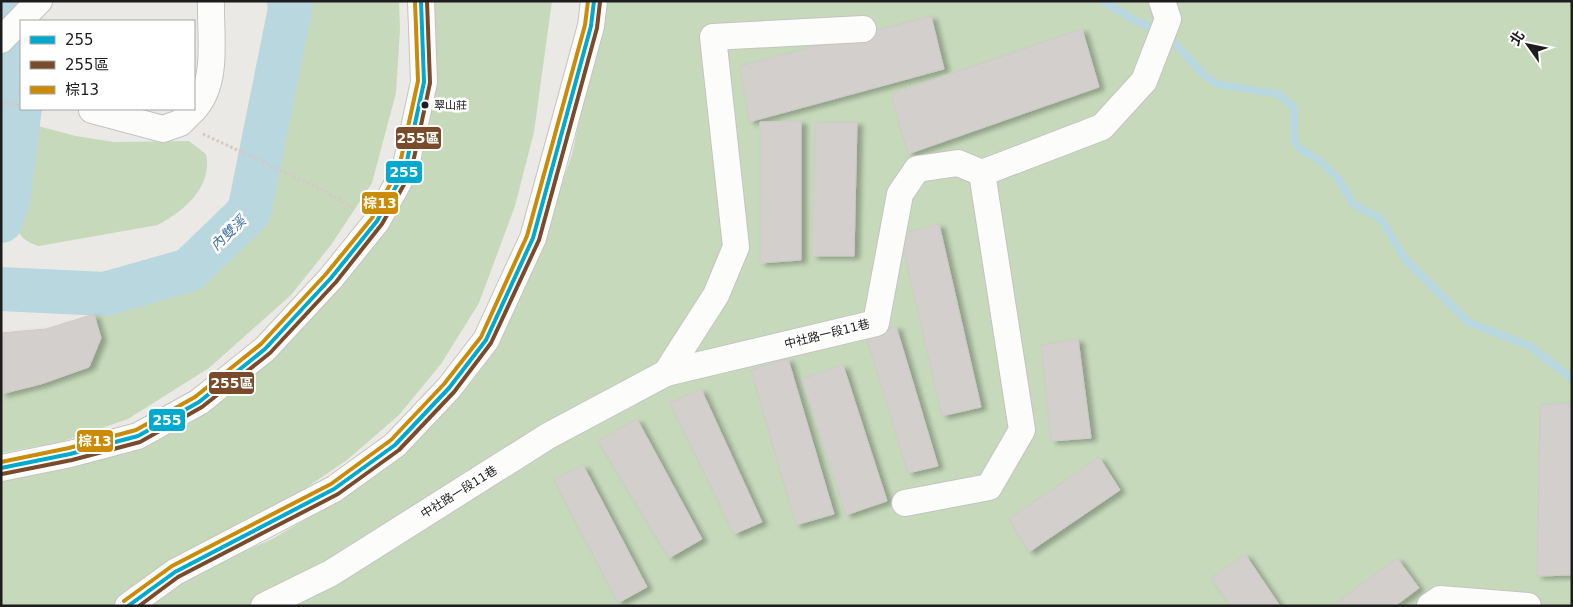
<svg xmlns="http://www.w3.org/2000/svg" width="1573" height="607" viewBox="0 0 1573 607" font-family="'DejaVu Sans','Noto Sans TC',sans-serif">
<style>
.forest{fill:#c6dabb}
.lines{fill:none;stroke-linecap:round;stroke-linejoin:round}
.stream{stroke:#b9d7df;stroke-width:8}
.river{stroke:#b9d7df;stroke-width:44}
.building{fill:#d2cfcd;stroke:#cecbc7;filter:url(#shadow)}
.minor-casing{stroke:#c4c3c2;stroke-width:28}
.path{stroke:#d6c8c5;stroke-width:3;stroke-dasharray:2.5 2.5;stroke-linecap:butt}
.minor{stroke:#fcfcfb;stroke-width:26}
.bus-1-casing{stroke:#fff;stroke-width:8}
.bus-2-casing{stroke:#fff;stroke-width:8}
.bus-3-casing{stroke:#fff;stroke-width:8}
.bus-1{stroke:#00a9ce;stroke-width:4}
.bus-2{stroke:#7a4b2a;stroke-width:4}
.bus-3{stroke:#cb8b06;stroke-width:4}
.bus-dot{fill:#1d1d1d;stroke:#fff;stroke-width:2}
.labels{text-anchor:middle;dominant-baseline:central;stroke-width:5;stroke-linejoin:round;paint-order:stroke}
.bus-label{font-size:11px;fill:#1d1d1d;stroke:#fff;text-anchor:start}
.street-label{font-size:12px;fill:#1d1d1d;stroke:#fff}
.water-label{font-size:14px;font-style:italic;fill:#4776a4;stroke:#fff}
.line-badge{stroke:#fff;stroke-width:2}
.badge-label{font-size:14px;text-anchor:middle;font-weight:bold;fill:#fff}
</style>
<defs>
<filter id="shadow"><feDropShadow dx="5.5" dy="3" stdDeviation="2.5" flood-color="#0004"/></filter>
</defs>
<rect width="100%" height="100%" fill="#ebe9e6"/>
<g class="forest">
<polygon points="302,1 399,1 400,30 396,93 372,183 331,245 291,295 209,368 128,419 61,442 1,453 1,394 41,384 89,367 101,338 94,314 119,298 157,291 191,273 223,254 250,229 268,187"/>
<polygon points="434,1 552,1 534,132 515,206 479,303 441,364 399,415 347,460 284,503 117,606 1,606 1,480 138,447 322,300 434,87"/>
<polygon points="606,1 1572,1 1572,606 143,606 176,582 274,538 347,495 495,345 534,268 572,154"/>
<path d="M38,126L76,136L114,142L189,141L206,154C213,187 184,211 158,225L39,246C25,242 18,236 15,222L25,137L28,129Z"/>
</g>
<g class="lines">
<polyline class="stream" points="1103,1 1134,20 1166,34 1205,76 1217,84 1278,94 1294,107 1294,142 1302,150 1320,161 1338,179 1354,205 1380,218 1406,260 1468,322 1530,346 1572,379"/>
<g class="river">
<polyline points="1,8 20,107 8,200 1,221"/>
<polyline points="1,289 105,294 189,270 249,212 290,9 289,1"/>
</g>
</g>
<g class="building">
<polygon points="931,16 944,69 749,122 740,66"/>
<polygon points="1082,29 1099,87 908,154 891,94"/>
<polygon points="801,121 801,260 760,263 760,122"/>
<polygon points="857,122 854,256 812,256 815,123"/>
<polygon points="939,224 981,407 942,416 900,234"/>
<polygon points="94,314 101,338 89,367 41,384 1,394 1,333 46,329"/>
<polygon points="896,326 938,466 908,473 866,336"/>
<polygon points="1078,339 1091,438 1051,441 1041,345"/>
<polygon points="788,359 834,514 796,525 751,370"/>
<polygon points="843,365 887,501 846,515 802,379"/>
<polygon points="701,389 762,522 734,534 670,403"/>
<polygon points="1572,403 1572,575 1537,576 1540,405"/>
<polygon points="637,419 702,539 669,558 598,441"/>
<polygon points="1099,457 1120,490 1029,552 1009,519"/>
<polygon points="583,465 647,587 618,603 554,480"/>
<polygon points="1245,554 1280,606 1231,606 1211,578"/>
<polygon points="1397,558 1419,588 1395,606 1332,606"/>
</g>
<g class="lines">
<g class="minor-casing">
<g id="minor">
<polyline points="1,40 39,1"/>
<path d="M194,109C219,83 210,35 211,1"/>
<polyline points="92,110 163,129 180,123 194,109"/>
<polyline points="982,173 1102,127 1144,81 1168,19 1162,1"/>
<polyline points="666,373 716,295 736,247 713,37 863,29"/>
<polyline points="1,468 70,454 138,436 199,402 265,349 331,278 377,221 405,170 424,82 421,1"/>
<polyline points="128,606 175,572 334,489 395,445 449,388 486,340 533,238 591,26 594,1"/>
<polyline points="264,606 331,573 548,436 666,373 876,323 900,194 917,169 958,163 982,173 1022,430 989,487 905,503"/>
<polyline points="1430,606 1440,599 1528,606"/>
</g>
</g>
<g class="path">
<polyline points="1,103 21,105"/>
<polyline points="203,134 327,192 354,209"/>
</g>
<use href="#minor" class="minor"/>
<g class="bus-1-casing">
<g id="bus-1">
<polyline points="1,468 70,454 138,436 199,402 265,349 331,278 377,221 405,170 424,82 421,1"/>
<polyline points="128,606 175,572 334,489 395,445 449,388 486,340 533,238 591,26 594,1"/>
</g>
</g>
<g class="bus-2-casing">
<g id="bus-2">
<polyline points="2,474 72,460 140,442 202,407 270,353 336,282 382,224 411,172 430,83 427,1"/>
<polyline points="139,606 178,577 338,494 399,450 454,392 491,343 539,240 597,28 600,2"/>
</g>
</g>
<g class="bus-3-casing">
<g id="bus-3">
<polyline points="1,462 69,448 136,430 195,397 261,344 326,274 372,218 399,168 418,81 415,1"/>
<polyline points="124,601 172,566 331,484 391,440 444,384 481,337 527,236 585,25 588,1"/>
</g>
</g>
<use href="#bus-1" class="bus-1"/>
<use href="#bus-2" class="bus-2"/>
<use href="#bus-3" class="bus-3"/>
</g>
<circle class="bus-dot" cx="425" cy="105" r="4.5"/>
<g class="labels">
<g class="bus-label">
<text x="434" y="105">翠山莊</text>
</g>
<g class="street-label">
<text transform="translate(827 334) rotate(-14)">中社路一段11巷</text>
<text transform="translate(459 492) rotate(-32)">中社路一段11巷</text>
</g>
<g class="water-label">
<text transform="translate(228 233) rotate(-44)">內雙溪</text>
</g>
</g>
<g class="line-badge">
<rect x="395" y="126" width="47" height="24" rx="5" fill="#7a4b2a"/>
<rect x="385" y="160" width="38" height="24" rx="5" fill="#00a9ce"/>
<rect x="361" y="191" width="38" height="24" rx="5" fill="#cb8b06"/>
<rect x="208" y="371" width="47" height="24" rx="5" fill="#7a4b2a"/>
<rect x="148" y="408" width="38" height="24" rx="5" fill="#00a9ce"/>
<rect x="76" y="429" width="38" height="24" rx="5" fill="#cb8b06"/>
</g>
<g class="badge-label">
<text x="418" y="143">255區</text>
<text x="404" y="177">255</text>
<text x="380" y="208">棕13</text>
<text x="232" y="388">255區</text>
<text x="167" y="425">255</text>
<text x="95" y="446">棕13</text>
</g>
<rect width="1573" height="607" fill="none" stroke="#1d1d1d" stroke-width="5"/>
<rect x="20" y="20" width="175" height="90" fill="#ffffff" stroke="#a5a5a5"/>
<rect x="30" y="36" width="25" height="8" fill="#00a9ce" stroke="#a5a5a5"/>
<text x="65" y="45" font-size="15" fill="#1d1d1d">255</text>
<rect x="30" y="61" width="25" height="8" fill="#7a4b2a" stroke="#a5a5a5"/>
<text x="65" y="70" font-size="15" fill="#1d1d1d">255區</text>
<rect x="30" y="86" width="25" height="8" fill="#cb8b06" stroke="#a5a5a5"/>
<text x="65" y="95" font-size="15" fill="#1d1d1d">棕13</text>
<g transform="translate(1528 45) rotate(303)" stroke="#ffffff" stroke-width="4" paint-order="stroke">
<path d="M0-4L9 19L0 12L-9 19Z" fill="#1d1d1d"/>
<text y="-8" font-size="14" font-weight="bold" text-anchor="middle" fill="#1d1d1d">北</text>
</g>
</svg>
